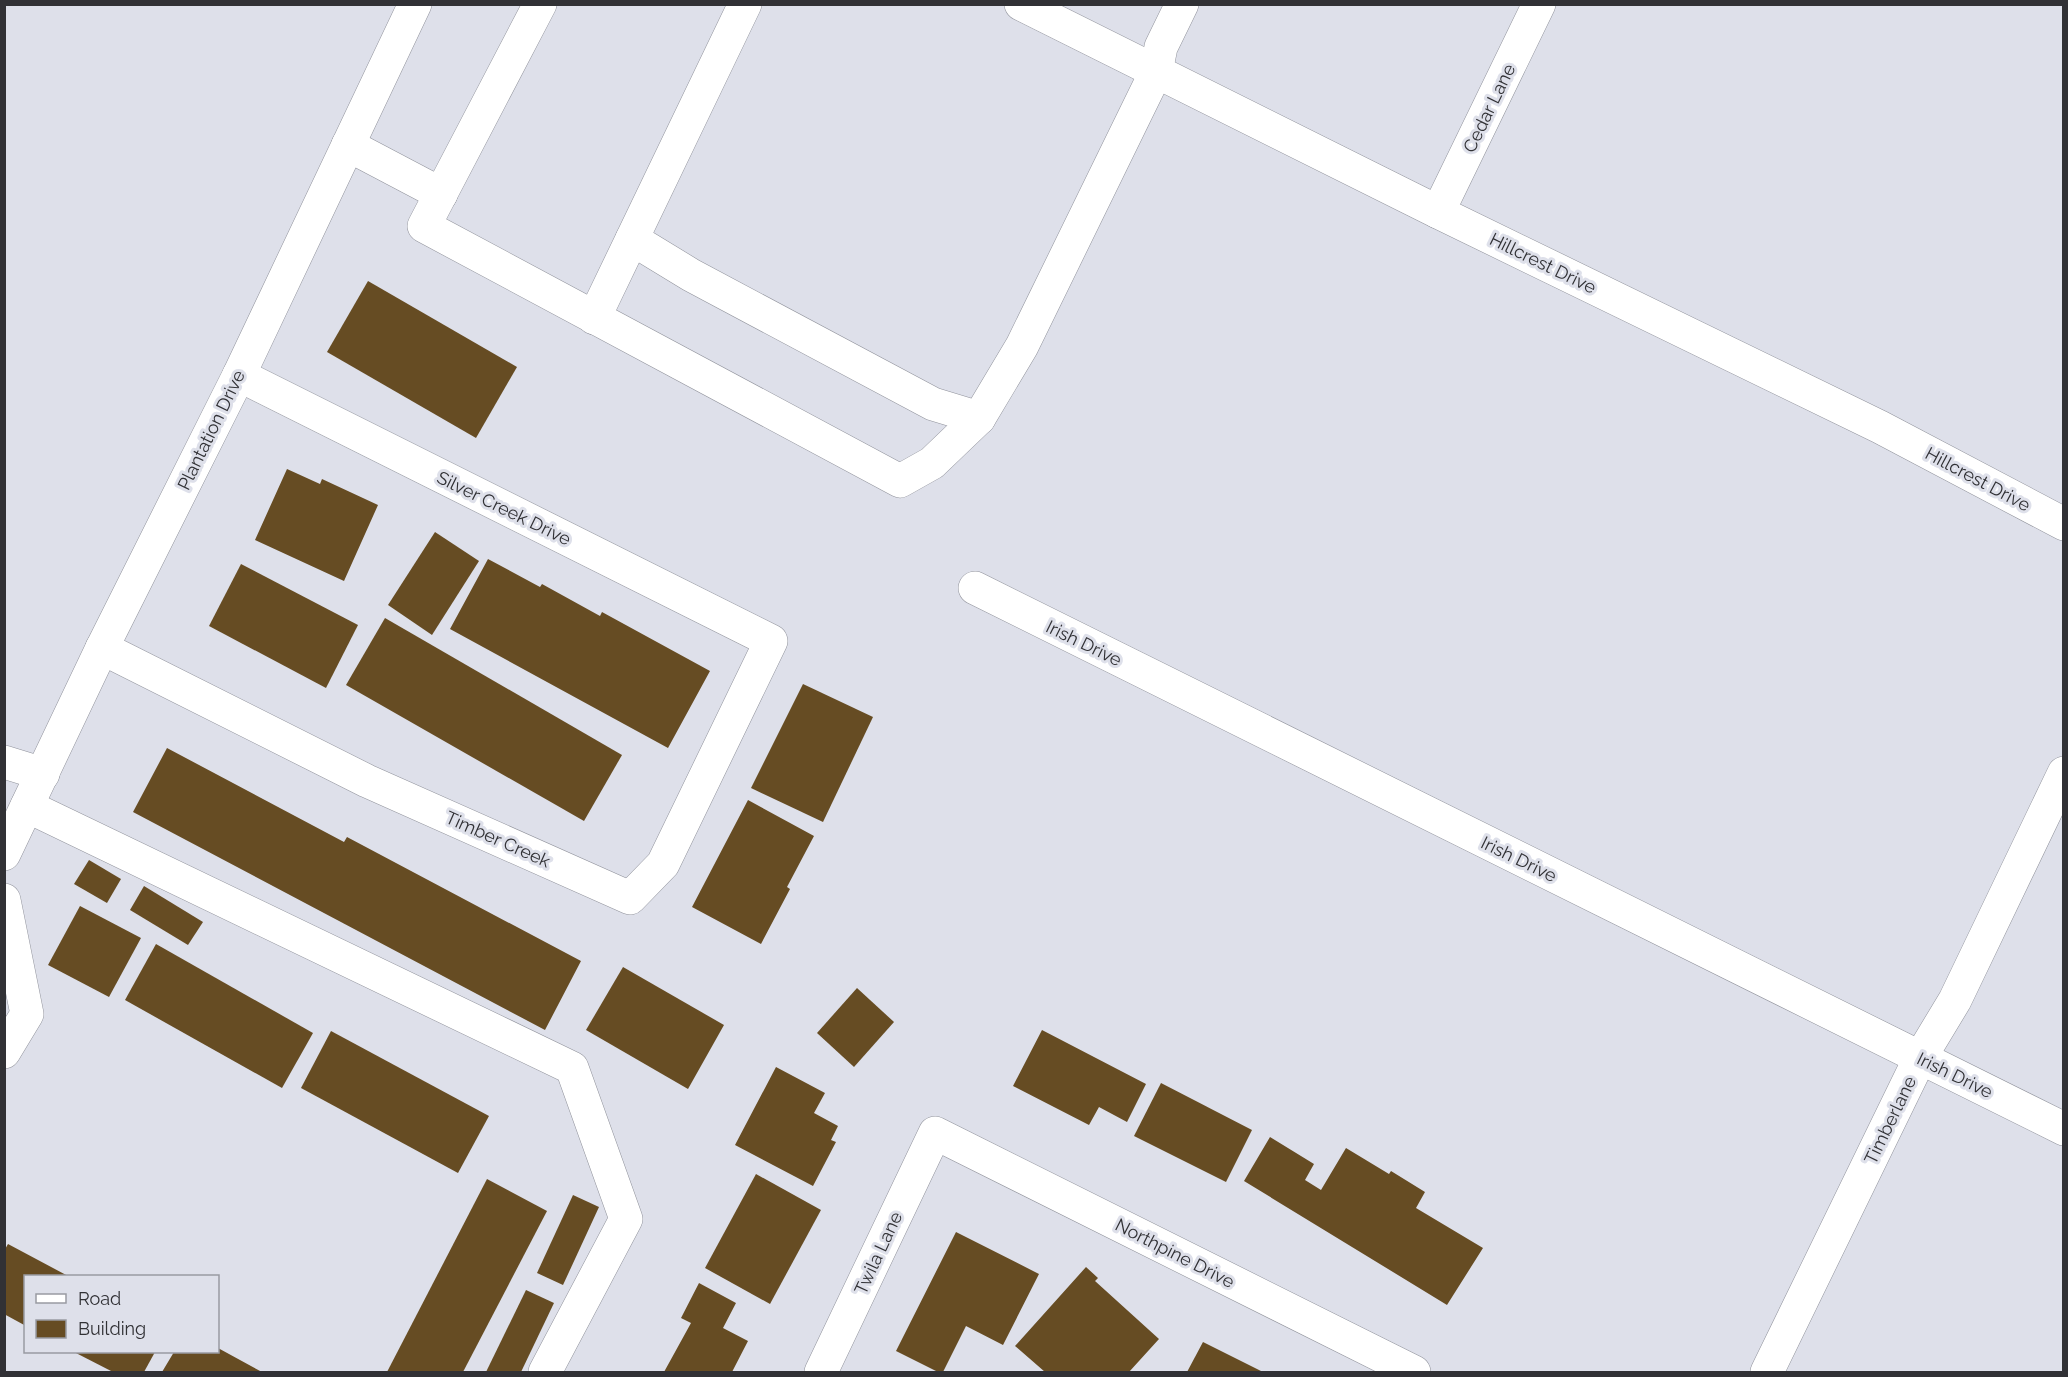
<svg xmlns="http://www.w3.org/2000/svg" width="2068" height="1377" viewBox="0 0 2068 1377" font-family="Raleway,sans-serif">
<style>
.building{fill:#664c23}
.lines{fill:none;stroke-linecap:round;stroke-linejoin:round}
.minor-casing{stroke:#91939c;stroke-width:34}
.minor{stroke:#fff;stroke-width:33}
.labels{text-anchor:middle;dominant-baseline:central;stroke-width:6;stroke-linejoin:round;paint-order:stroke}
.street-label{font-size:18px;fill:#313135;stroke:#dee0ea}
</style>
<rect width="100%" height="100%" fill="#dee0ea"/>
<g class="building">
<polygon points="368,281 517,367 476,438 327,352"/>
<polygon points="287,469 320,484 322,479 378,505 344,581 255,540"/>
<polygon points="435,532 479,561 432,635 388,605"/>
<polygon points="488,559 540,587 542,584 600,616 602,612 710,671 668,748 450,629"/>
<polygon points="241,564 358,625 326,688 209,626"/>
<polygon points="385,618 622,755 584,821 346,685"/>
<polygon points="803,684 873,717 823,822 751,788"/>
<polygon points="167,748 344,842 347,837 581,961 545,1030 133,812"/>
<polygon points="748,800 814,836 787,887 790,889 761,944 692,907"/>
<polygon points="89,860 121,879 107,903 74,884"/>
<polygon points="144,886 203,922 188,945 130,910"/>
<polygon points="80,906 141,938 109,997 48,965"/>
<polygon points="156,944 313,1033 282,1088 125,1000"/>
<polygon points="623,967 724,1025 688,1089 586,1030"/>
<polygon points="857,988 894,1022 854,1067 817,1033"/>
<polygon points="1042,1030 1146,1084 1127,1122 1099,1107 1089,1125 1013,1086"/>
<polygon points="331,1031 489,1116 458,1173 301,1088"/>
<polygon points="776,1067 825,1093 814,1113 838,1126 831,1140 836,1142 813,1186 735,1145"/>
<polygon points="1161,1083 1252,1130 1226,1182 1134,1136"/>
<polygon points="1270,1137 1314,1164 1305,1180 1321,1190 1346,1148 1389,1174 1391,1171 1425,1192 1416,1208 1483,1248 1447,1305 1244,1181"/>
<polygon points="756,1174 821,1210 770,1304 705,1268"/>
<polygon points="487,1179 547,1211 463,1372 387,1372"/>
<polygon points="573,1195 599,1207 563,1285 537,1273"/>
<polygon points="956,1232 1039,1274 1003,1345 966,1326 943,1372 938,1372 896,1351"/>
<polygon points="8,1244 68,1276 26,1276 26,1326 4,1314 4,1251"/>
<polygon points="1086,1267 1098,1278 1095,1281 1159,1339 1129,1372 1045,1372 1015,1346"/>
<polygon points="699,1283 736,1303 723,1328 748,1341 732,1372 664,1372 691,1323 681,1318"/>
<polygon points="526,1290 554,1303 521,1372 486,1372"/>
<polygon points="1203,1342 1263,1372 1187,1372"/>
<polygon points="218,1348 262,1372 162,1372 174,1352 218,1352"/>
<polygon points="74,1352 155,1352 144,1372 113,1372"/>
</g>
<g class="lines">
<g class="minor-casing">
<g id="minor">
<polyline points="540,4 424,226 900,481 932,463 979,418"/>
<polyline points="1021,4 1438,212 1880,427 2064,524"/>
<polyline points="348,145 441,194"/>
<polyline points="1438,212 1539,4"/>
<polyline points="632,239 691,275 933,404 979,418 1022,346 1156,72 1161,47 1182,4"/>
<polyline points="594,318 745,4"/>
<polyline points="975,588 2064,1129"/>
<polyline points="102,648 367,781 630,898 663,864 771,641 239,375"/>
<polyline points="4,762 43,774"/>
<polyline points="27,806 572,1068 626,1219 545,1372"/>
<polyline points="4,854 102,648 239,375 415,4"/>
<polyline points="4,900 27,1014 4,1052"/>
<polyline points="821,1372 935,1133 1414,1372"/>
<polyline points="1767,1372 1920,1058 1955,1000 2064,773"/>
</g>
</g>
<use href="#minor" class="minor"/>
</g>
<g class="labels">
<g class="street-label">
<text transform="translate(1489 108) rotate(-64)">Cedar Lane</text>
<text transform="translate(1543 263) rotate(26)">Hillcrest Drive</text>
<text transform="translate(211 430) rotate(-64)">Plantation Drive</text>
<text transform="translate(1978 479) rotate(28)">Hillcrest Drive</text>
<text transform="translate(504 508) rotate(26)">Silver Creek Drive</text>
<text transform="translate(1084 643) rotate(26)">Irish Drive</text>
<text transform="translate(498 839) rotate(24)">Timber Creek</text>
<text transform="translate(1519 859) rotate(26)">Irish Drive</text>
<text transform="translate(1955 1075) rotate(26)">Irish Drive</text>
<text transform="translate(1890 1120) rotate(-64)">Timberlane</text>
<text transform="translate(878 1253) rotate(-65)">Twila Lane</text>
<text transform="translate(1175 1253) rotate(27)">Northpine Drive</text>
</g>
</g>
<rect width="2068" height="1377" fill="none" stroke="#313135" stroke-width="12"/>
<rect x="24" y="1275" width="195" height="78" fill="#dee0ea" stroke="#999aa2" stroke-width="1.5"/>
<rect x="36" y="1294" width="30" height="9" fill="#ffffff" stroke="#999aa2" stroke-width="1.5"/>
<text x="78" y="1305" font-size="18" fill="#313135">Road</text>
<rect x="36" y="1320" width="30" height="18" fill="#664c23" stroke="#999aa2" stroke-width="1.5"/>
<text x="78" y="1335" font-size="18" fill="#313135">Building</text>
</svg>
